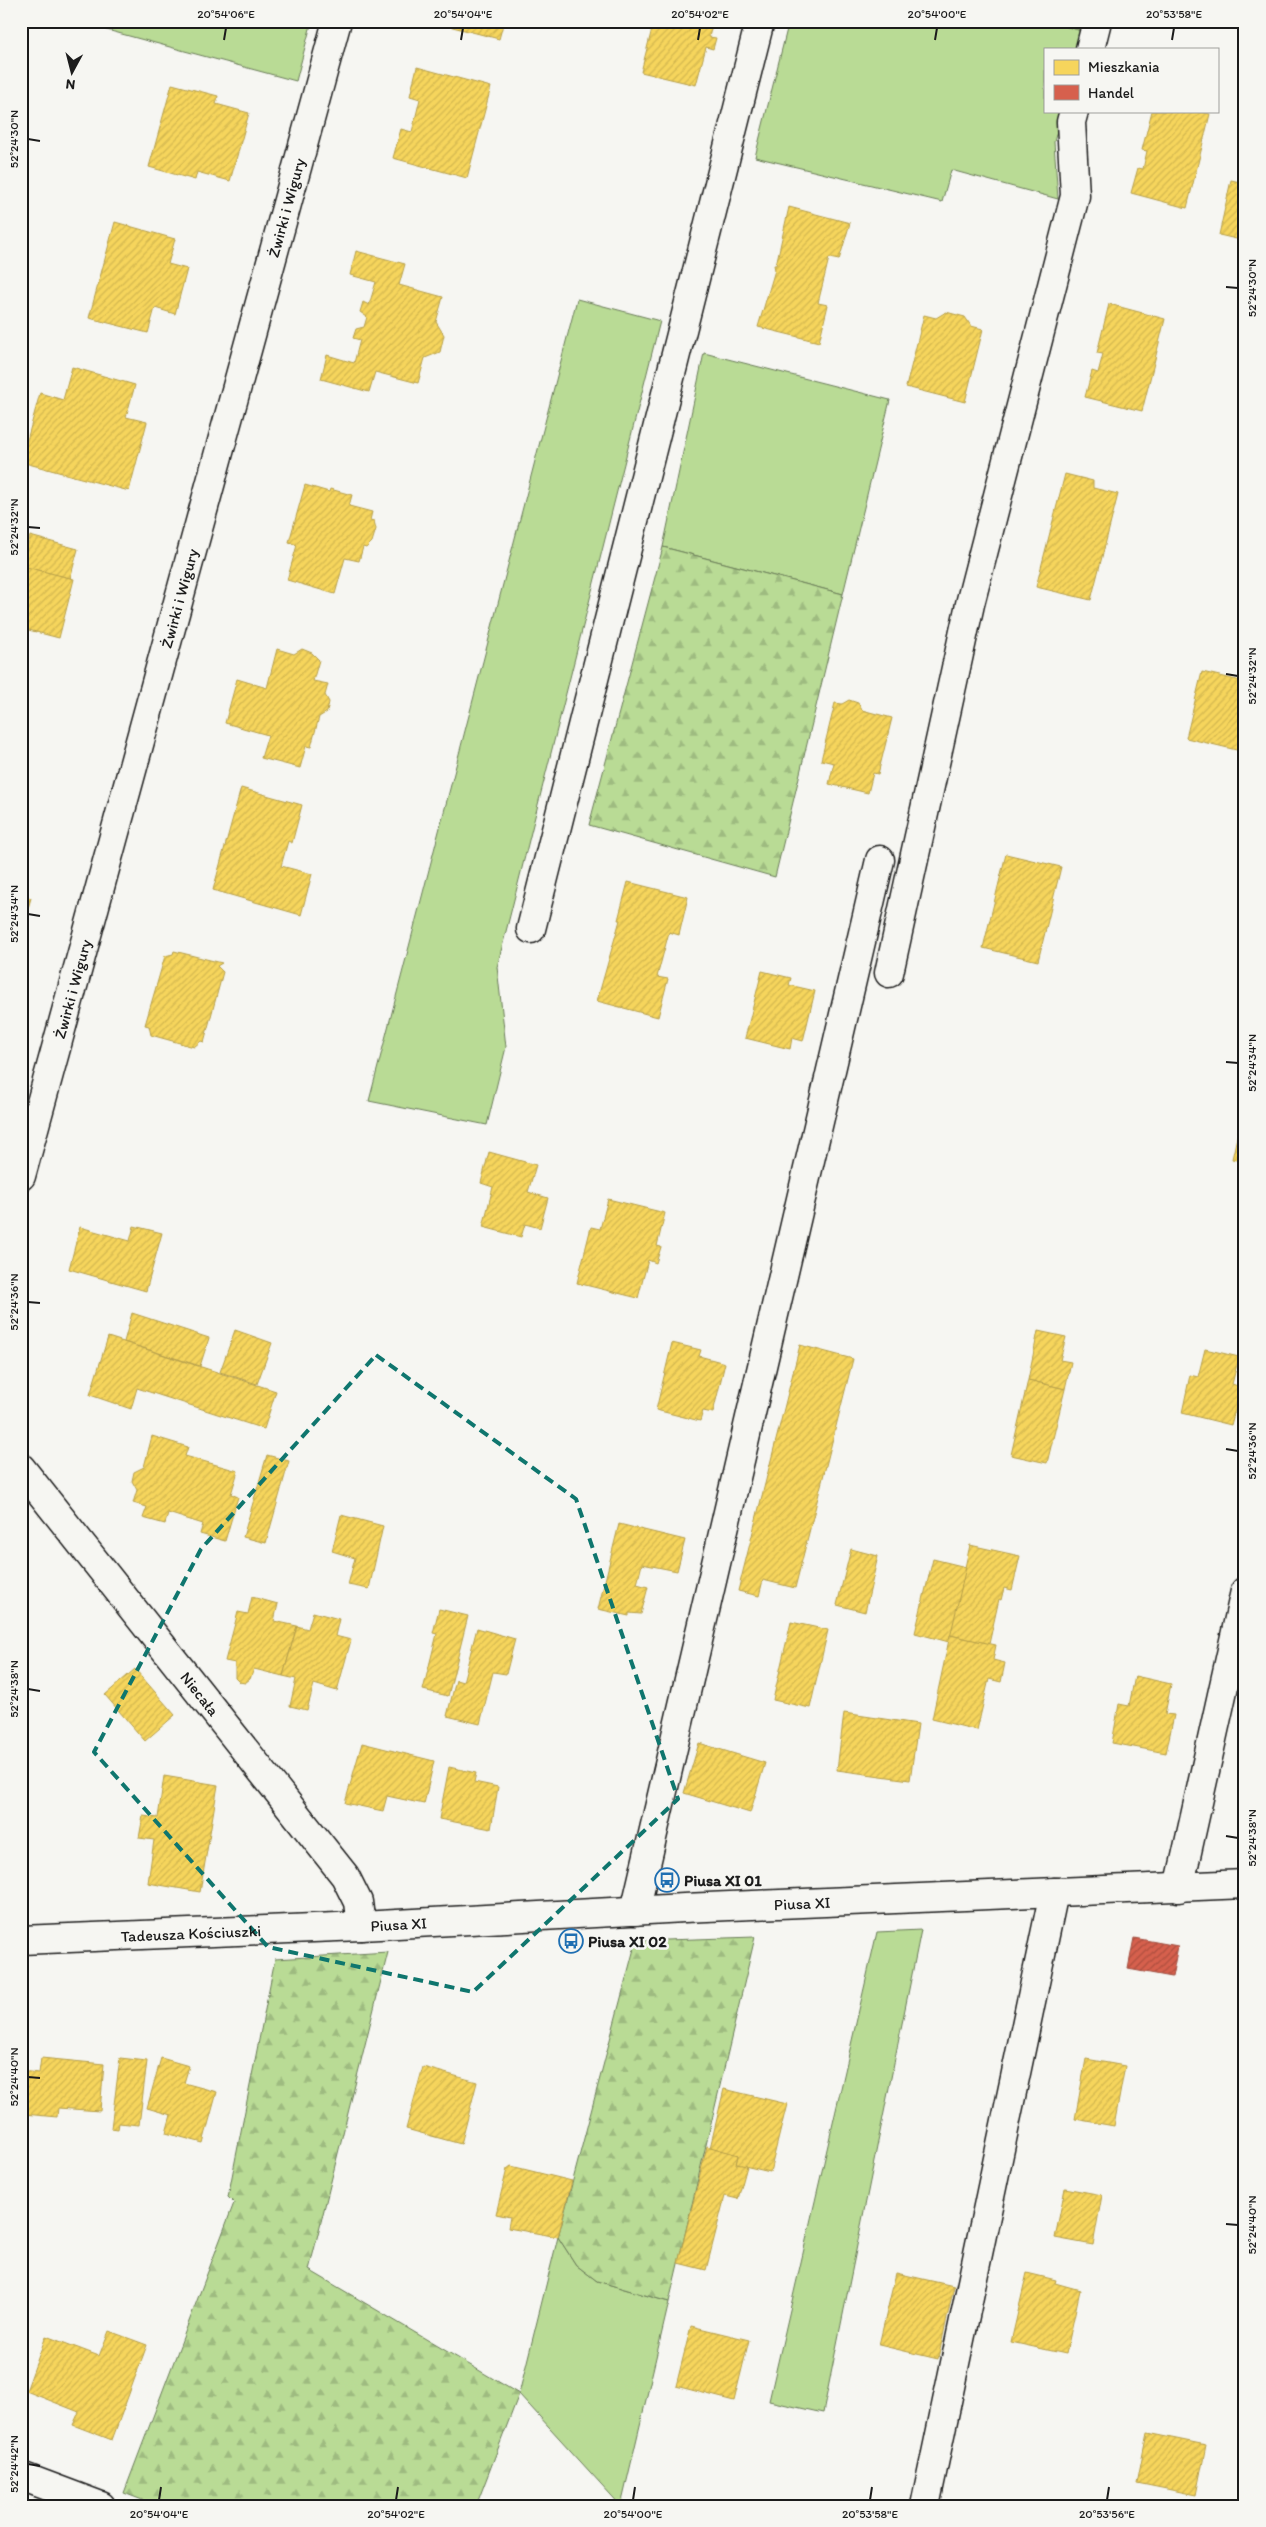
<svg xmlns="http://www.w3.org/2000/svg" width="1266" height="2527" viewBox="0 0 1266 2527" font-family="Itim,sans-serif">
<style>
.green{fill:#b9db95;stroke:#6a7c58}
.forest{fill:url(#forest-firs);stroke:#6a7c58}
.homes{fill:url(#homes-hatch);stroke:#b59e49}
.shops{fill:url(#shops-hatch);stroke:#9e4c3e}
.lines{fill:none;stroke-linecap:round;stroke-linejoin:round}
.minor-casing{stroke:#1c1c1c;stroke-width:31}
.minor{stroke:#f6f6f2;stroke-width:28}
.marked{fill:none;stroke:#0f766e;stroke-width:4;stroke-dasharray:10 6;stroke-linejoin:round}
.ticks{fill:none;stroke:#1c1c1c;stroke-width:2}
.labels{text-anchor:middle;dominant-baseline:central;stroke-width:5;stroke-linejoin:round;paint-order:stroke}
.street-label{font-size:16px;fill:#1c1c1c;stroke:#f6f6f2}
.poi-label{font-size:16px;font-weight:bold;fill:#1c1c1c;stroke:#f6f6f2;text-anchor:start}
.neatline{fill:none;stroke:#1c1c1c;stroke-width:2}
.ticks-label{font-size:12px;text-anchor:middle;fill:#1c1c1c}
</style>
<defs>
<pattern id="forest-firs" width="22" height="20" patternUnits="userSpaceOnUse" patternTransform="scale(1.25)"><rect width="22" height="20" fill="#b9db95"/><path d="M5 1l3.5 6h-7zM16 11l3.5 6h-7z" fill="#9ebb80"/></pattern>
<pattern id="homes-hatch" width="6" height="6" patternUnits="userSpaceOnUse" patternTransform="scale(1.25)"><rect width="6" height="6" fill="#f6d55c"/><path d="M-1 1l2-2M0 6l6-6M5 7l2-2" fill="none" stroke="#d2b64f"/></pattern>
<pattern id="shops-hatch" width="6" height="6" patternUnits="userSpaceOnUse" patternTransform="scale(1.25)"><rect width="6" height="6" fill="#d6604d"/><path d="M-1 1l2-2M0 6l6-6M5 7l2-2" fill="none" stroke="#ad4e3f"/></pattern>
</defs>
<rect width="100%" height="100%" fill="#f6f6f2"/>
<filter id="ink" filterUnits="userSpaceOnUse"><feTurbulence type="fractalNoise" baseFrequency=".02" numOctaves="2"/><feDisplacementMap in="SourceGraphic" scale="10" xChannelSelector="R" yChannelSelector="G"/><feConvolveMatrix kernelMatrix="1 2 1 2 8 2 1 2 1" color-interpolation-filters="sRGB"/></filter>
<g filter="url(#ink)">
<g class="green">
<polygon points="94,21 312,21 296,81 92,26"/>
<polygon points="789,21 1047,21 1082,31 1078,49 1045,49 1045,111 1062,111 1054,142 1058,199 951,170 942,202 755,157"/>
<polygon points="577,299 660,321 497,967 506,1047 487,1125 369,1101"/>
<polygon points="704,353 890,400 843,594 663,547"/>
<polygon points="921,1930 823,2413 769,2401 877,1932"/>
<polygon points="558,2237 576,2265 597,2281 669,2302 621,2506 519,2394"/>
</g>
<g class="forest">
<polygon points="1047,21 1085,21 1082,31"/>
<polygon points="663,547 843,594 775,877 589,825"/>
<polygon points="755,1937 669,2302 597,2281 576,2265 558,2237 636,1941"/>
<polygon points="388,1952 309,2270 519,2394 476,2506 158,2506 124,2493 234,2203 228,2197 275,1959"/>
</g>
<g class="homes">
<polygon points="446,21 504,21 499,39 445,25"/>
<polygon points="654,21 713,21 709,37 716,38 713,49 706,47 696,85 641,72"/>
<polygon points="1211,21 1243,21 1241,29"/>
<polygon points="417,67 491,87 467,178 393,158 401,129 412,132 420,99 410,96"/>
<polygon points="172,84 218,96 216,104 249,113 230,181 197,172 195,180 149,167"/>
<polygon points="1152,111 1198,111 1210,114 1187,208 1131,193 1138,168 1143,169 1147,151 1142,150"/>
<polygon points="1231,180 1245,183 1245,241 1219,235"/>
<polygon points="789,207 850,223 839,260 829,258 818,303 828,305 819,342 758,327 775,270 774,265 776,265"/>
<polygon points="115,222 175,239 168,264 187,269 175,314 155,308 148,333 89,318"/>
<polygon points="356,251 405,264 399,285 443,297 436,322 444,335 440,352 425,358 418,383 375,372 369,392 321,379 327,355 354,363 360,340 353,338 356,329 364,327 367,317 360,312 363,302 369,305 376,282 350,275"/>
<polygon points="1109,304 1165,319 1142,411 1085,397 1092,371 1098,373 1103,354 1097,353"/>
<polygon points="946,312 965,317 971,326 983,329 965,402 906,387 924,315 936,318"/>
<polygon points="72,367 135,385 126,417 147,422 129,491 21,462 40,393 63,400"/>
<polygon points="1065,474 1093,481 1093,488 1118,494 1091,600 1036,587"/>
<polygon points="305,485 329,492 330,489 352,495 349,506 372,512 370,520 374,521 376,529 372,542 366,548 363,547 359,561 345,558 335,594 287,580 297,545 289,542"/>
<polygon points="30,536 78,549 70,579 22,566"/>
<polygon points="22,566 74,579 59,638 21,628"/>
<polygon points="277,649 294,654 302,649 312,653 319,660 313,681 328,684 325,695 329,702 327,712 319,717 311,747 306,746 300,768 261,758 268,735 225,723 237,679 267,688"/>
<polygon points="1202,672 1242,681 1238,697 1245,701 1245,752 1186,738"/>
<polygon points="849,700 858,703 862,710 892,718 878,774 873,773 868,793 829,784 834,763 821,760 835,703 842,704"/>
<polygon points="241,788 302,805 292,843 288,841 281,866 312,874 301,915 213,890"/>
<polygon points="1006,854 1061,867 1038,961 983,948"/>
<polygon points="628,882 688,897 679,935 669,932 657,977 668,979 658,1017 597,1001 620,920 618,920"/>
<polygon points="21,895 31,898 21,932"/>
<polygon points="174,951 222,963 217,966 223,972 204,1042 201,1041 194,1047 151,1035 149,1026 145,1025 165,956 173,954"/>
<polygon points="762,971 791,978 789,985 815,991 803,1041 792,1038 790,1049 745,1038"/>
<polygon points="1240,1124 1245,1125 1245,1162 1232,1159"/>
<polygon points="489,1152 536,1165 528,1192 548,1198 540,1228 525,1224 521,1237 483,1227 493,1187 481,1183"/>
<polygon points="608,1199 665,1213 657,1246 661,1247 656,1263 648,1260 638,1298 577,1283 591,1227 600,1229"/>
<polygon points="134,1226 162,1233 146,1291 69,1269 80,1227 130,1241"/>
<polygon points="132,1313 209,1338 200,1366 124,1342"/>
<polygon points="235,1330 272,1343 257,1384 220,1372"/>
<polygon points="1038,1331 1066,1337 1060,1360 1071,1362 1065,1389 1028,1380"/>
<polygon points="108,1337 276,1391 264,1429 137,1388 131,1409 90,1395"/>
<polygon points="672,1343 701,1350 699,1356 725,1363 713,1413 703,1411 700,1421 656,1410"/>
<polygon points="800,1345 853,1359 795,1588 763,1580 759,1596 738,1591"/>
<polygon points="1205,1349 1239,1357 1232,1384 1241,1387 1231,1425 1182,1413 1190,1375 1198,1377"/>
<polygon points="1028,1380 1065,1389 1047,1463 1011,1455"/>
<polygon points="152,1436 188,1447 185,1456 238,1471 231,1494 238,1497 225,1541 200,1534 203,1524 168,1513 165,1524 143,1518 147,1507 133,1503 137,1490 132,1481 134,1472 144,1467"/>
<polygon points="267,1455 289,1461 266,1543 243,1537"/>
<polygon points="341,1515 383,1526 369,1589 348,1585 355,1558 332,1551"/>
<polygon points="619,1524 685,1540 677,1571 642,1564 637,1584 648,1587 641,1614 629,1613 629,1616 598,1609"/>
<polygon points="970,1545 1020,1556 1012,1590 1004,1588 1001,1600 999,1599 989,1644 950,1635"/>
<polygon points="851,1549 878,1556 865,1612 837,1605"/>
<polygon points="933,1559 966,1567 949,1642 915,1633"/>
<polygon points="252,1597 278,1604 274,1621 297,1626 283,1676 254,1669 250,1679 245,1683 239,1682 235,1678 235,1663 225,1661 238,1612 248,1614"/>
<polygon points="439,1609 468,1616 448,1696 423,1690 437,1634 433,1633"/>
<polygon points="313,1612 339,1619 335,1636 351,1640 337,1691 314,1684 307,1710 290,1706 296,1679 283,1676 297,1626 308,1629"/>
<polygon points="791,1622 828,1630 810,1708 773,1700"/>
<polygon points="477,1628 515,1639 506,1674 493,1672 480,1724 447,1716 456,1680 463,1682"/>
<polygon points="950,1635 996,1645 993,1660 1005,1663 1001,1682 989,1679 977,1730 932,1719"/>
<polygon points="135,1669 175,1715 145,1741 105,1695"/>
<polygon points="1135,1676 1171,1684 1165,1714 1174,1715 1166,1753 1112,1743 1119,1704 1129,1706"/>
<polygon points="844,1713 918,1724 910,1780 837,1770"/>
<polygon points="362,1743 434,1761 424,1804 387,1796 383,1811 345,1803"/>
<polygon points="699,1743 765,1763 750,1813 684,1793"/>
<polygon points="449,1767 476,1773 474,1782 498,1787 491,1829 439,1819"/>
<polygon points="164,1776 218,1785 200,1892 148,1883 154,1840 139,1838 143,1816 158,1818"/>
<polygon points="41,2058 104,2064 100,2111 58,2108 57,2117 24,2114 26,2098 21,2098 21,2071 39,2073"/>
<polygon points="120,2058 147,2061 139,2125 119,2123 118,2129 111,2128"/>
<polygon points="161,2058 189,2066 184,2083 217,2092 203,2143 166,2133 171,2115 147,2108"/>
<polygon points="1086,2059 1125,2066 1114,2126 1075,2119"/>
<polygon points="423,2067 477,2082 461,2144 406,2129"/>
<polygon points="724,2089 787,2104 770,2172 736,2164 738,2155 710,2148"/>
<polygon points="707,2146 738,2155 736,2164 747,2166 738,2199 725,2196 706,2270 678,2263"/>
<polygon points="511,2166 572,2181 558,2237 508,2228 510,2217 496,2214 507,2169"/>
<polygon points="1065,2188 1102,2195 1093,2245 1055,2238"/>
<polygon points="896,2273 954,2286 938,2359 879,2345"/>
<polygon points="1027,2273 1056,2280 1055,2283 1080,2290 1066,2354 1011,2342"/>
<polygon points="691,2326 749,2340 734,2401 676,2386"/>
<polygon points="109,2331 147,2345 112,2440 73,2425 79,2412 26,2391 46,2336 99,2356"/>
<polygon points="1147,2433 1206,2445 1196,2495 1137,2483"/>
</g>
<polygon class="shops" points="1134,1938 1178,1946 1172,1977 1128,1969"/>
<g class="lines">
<g class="minor-casing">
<g id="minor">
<polyline points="1090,49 1097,21"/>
<polyline points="531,929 760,21"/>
<polyline points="889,973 970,604 1075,196 1071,122 1074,111"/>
<path id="s1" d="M21,1176L337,21"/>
<path id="s2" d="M21,1468L345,1876L358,1902L361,1926"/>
<polyline points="1179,1888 1245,1591"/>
<polyline points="635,1911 880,860"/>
<path id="s3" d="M21,1940L361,1926L684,1908L1245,1884"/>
<polyline points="21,2476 101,2506"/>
<polyline points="925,2506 1054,1892"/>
</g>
</g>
<use href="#minor" class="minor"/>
</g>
</g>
<path class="marked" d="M376,1355L576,1499L678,1799L473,1992L268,1947L94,1752L201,1549Z"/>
<path class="ticks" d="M224,40L226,28M461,40L463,28M698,40L700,28M935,40L937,28M1172,40L1174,28M28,139L40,141M1226,287L1238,288M28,527L40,528M1226,674L1238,676M28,914L40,916M1226,1062L1238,1063M28,1302L40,1303M1226,1449L1238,1451M28,1689L40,1691M1226,1836L1238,1838M28,2077L40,2078M1226,2224L1238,2225M28,2464L40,2466M159,2500L161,2487M396,2500L398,2487M633,2500L635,2487M870,2500L872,2487M1107,2500L1109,2487"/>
<defs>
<g id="bus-ring" transform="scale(1.25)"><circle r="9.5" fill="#f6f6f2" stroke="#1f6fb2" stroke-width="1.5"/><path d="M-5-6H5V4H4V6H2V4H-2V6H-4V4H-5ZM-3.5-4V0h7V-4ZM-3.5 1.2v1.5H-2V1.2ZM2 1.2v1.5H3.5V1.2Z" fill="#1f6fb2"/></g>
</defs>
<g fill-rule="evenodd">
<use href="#bus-ring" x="667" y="1880"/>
<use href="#bus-ring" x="571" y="1941"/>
</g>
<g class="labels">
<g class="street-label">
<text stroke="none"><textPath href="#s1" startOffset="1004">Żwirki i Wigury</textPath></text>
<text stroke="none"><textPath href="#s1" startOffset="599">Żwirki i Wigury</textPath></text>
<text stroke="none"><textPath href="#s1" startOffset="194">Żwirki i Wigury</textPath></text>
<text stroke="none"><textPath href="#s2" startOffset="288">Niecała</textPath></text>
<text stroke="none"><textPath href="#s3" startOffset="782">Piusa XI</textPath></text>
<text stroke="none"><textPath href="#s3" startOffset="378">Piusa XI</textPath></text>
<text stroke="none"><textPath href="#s3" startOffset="170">Tadeusza Kościuszki</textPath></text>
</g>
<g class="poi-label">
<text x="684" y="1880">Piusa XI 01</text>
<text x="588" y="1941">Piusa XI 02</text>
</g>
</g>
<rect width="1266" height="2527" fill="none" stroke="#f6f6f2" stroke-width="55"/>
<rect x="1044" y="48" width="175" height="65" fill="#f6f6f2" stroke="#9f9f9c"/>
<rect x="1054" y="60" width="25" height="15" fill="#f6d55c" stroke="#9f9f9c"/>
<text x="1088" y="72" font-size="15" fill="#1c1c1c">Mieszkania</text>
<rect x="1054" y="85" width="25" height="15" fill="#d6604d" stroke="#9f9f9c"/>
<text x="1088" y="98" font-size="15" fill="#1c1c1c">Handel</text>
<g transform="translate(72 72) rotate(187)" stroke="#f6f6f2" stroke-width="4" paint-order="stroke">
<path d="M0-4L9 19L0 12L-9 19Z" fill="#1c1c1c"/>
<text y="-8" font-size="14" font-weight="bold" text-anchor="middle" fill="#1c1c1c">N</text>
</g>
<rect x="28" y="28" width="1210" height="2472" class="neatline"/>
<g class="ticks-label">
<text x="226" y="18">20°54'06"E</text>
<text x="463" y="18">20°54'04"E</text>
<text x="700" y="18">20°54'02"E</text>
<text x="937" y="18">20°54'00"E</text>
<text x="1174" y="18">20°53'58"E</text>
<text transform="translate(14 139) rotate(-90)" y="4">52°24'30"N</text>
<text transform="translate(1252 288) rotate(-90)" y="4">52°24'30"N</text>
<text transform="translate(14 527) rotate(-90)" y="4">52°24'32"N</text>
<text transform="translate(1252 676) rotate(-90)" y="4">52°24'32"N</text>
<text transform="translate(14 914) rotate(-90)" y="4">52°24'34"N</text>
<text transform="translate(1252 1063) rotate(-90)" y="4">52°24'34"N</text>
<text transform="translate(14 1302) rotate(-90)" y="4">52°24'36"N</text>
<text transform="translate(1252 1451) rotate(-90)" y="4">52°24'36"N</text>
<text transform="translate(14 1689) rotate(-90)" y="4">52°24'38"N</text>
<text transform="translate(1252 1838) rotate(-90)" y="4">52°24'38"N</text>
<text transform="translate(14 2077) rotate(-90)" y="4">52°24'40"N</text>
<text transform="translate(1252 2225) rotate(-90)" y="4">52°24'40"N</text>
<text transform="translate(14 2464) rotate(-90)" y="4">52°24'42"N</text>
<text x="159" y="2518">20°54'04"E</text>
<text x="396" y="2518">20°54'02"E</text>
<text x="633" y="2518">20°54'00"E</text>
<text x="870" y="2518">20°53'58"E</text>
<text x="1107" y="2518">20°53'56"E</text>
</g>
</svg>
